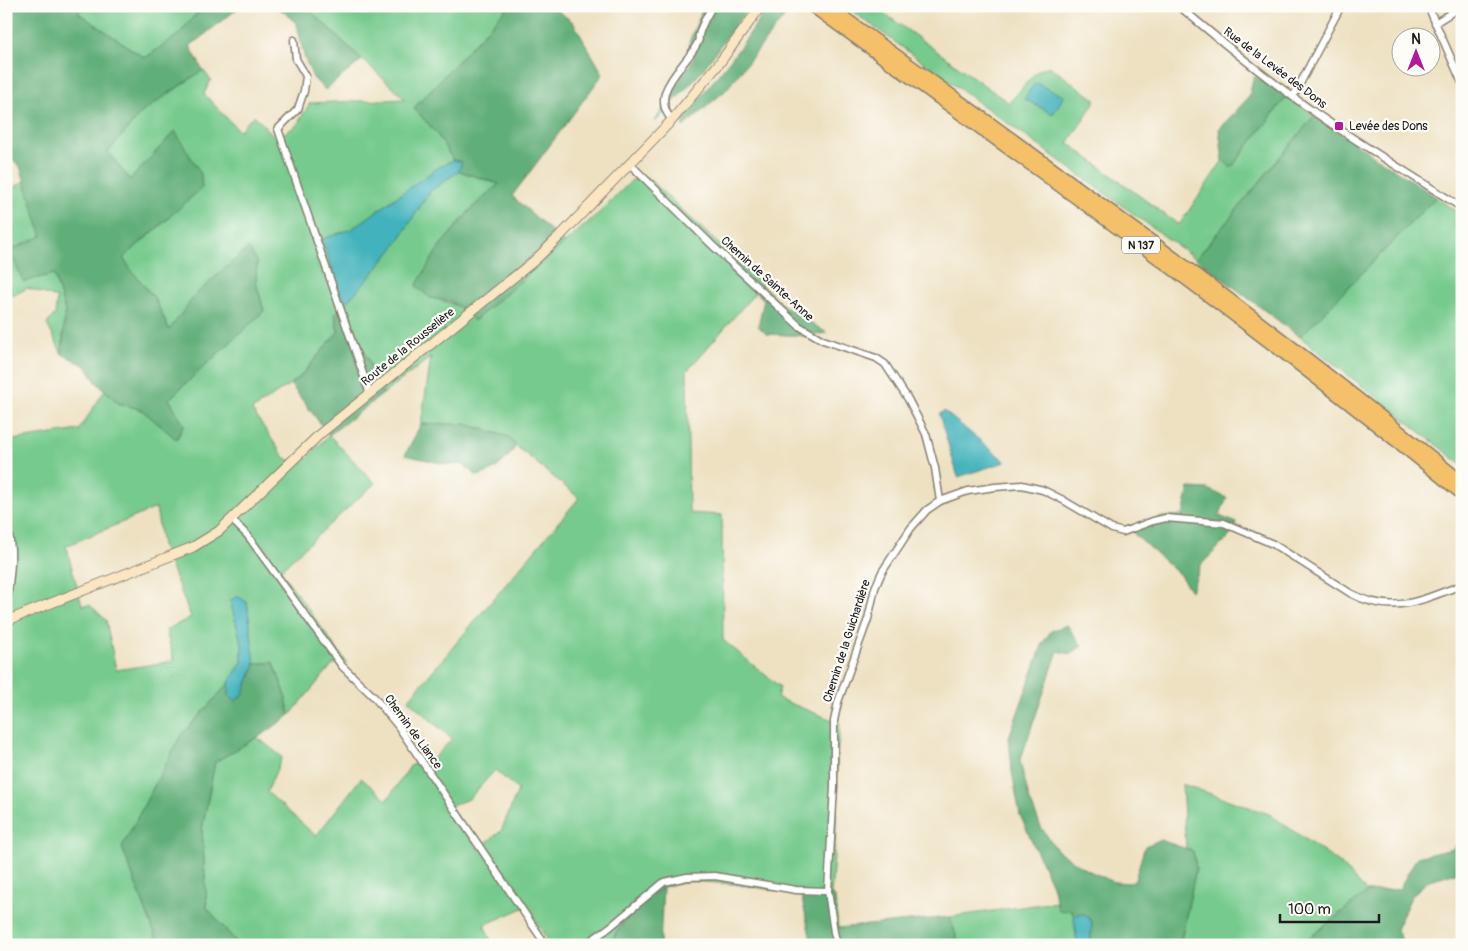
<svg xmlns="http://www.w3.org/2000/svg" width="1468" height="951" viewBox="0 0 1468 951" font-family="Pangolin,sans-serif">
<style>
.green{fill:#76ca8d;stroke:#497354;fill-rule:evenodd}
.forest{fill:#60ae78;stroke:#3e654a}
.water{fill:#43b3bc;stroke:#30686c}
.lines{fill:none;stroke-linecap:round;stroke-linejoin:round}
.street-casing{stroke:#857e6f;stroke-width:9}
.secondary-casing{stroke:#857e6f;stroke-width:11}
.highway-casing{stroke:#857e6f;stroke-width:14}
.street{stroke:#fff;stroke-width:6}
.secondary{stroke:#fbe6c3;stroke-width:9}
.highway{stroke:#f4c16a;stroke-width:11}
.poi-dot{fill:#b5179e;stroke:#fdfcf7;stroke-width:2}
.labels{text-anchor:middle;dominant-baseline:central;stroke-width:4.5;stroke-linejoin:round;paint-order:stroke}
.shield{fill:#fdfcf7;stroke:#605f5e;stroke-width:1}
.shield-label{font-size:11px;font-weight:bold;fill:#1c1c1c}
.street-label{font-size:12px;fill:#1c1c1c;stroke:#fdfcf7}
.poi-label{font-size:12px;fill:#1c1c1c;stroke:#fdfcf7;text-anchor:start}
</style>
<rect width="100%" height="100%" fill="#fdfcf7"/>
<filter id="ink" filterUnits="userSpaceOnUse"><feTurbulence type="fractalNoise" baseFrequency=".02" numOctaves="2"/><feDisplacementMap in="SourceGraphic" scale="10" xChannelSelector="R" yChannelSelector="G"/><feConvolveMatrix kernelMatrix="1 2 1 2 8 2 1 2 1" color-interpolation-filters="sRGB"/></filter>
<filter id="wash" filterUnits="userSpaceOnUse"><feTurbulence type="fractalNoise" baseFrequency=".0096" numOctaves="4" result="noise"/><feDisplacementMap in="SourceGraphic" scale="20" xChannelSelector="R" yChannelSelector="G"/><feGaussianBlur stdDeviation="1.12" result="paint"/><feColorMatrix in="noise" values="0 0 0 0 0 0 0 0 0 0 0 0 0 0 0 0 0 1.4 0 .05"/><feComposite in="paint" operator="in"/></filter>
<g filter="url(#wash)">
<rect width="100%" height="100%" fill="#eee1c2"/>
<g class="green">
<polygon points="85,6 203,6 178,35 145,58 78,13"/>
<path d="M305,6H509L414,108L437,134L453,160L436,169L352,229L322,239L344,304L368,279L395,246L430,191L459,171L499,184L472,208L439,247L430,298C452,302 458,305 474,321L600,212L632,180L647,177L762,285L687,371L689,513L722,515L723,640L780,687L777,698L840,723L837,757L836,829L831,895L800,894L734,884L689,881L663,887L627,918L616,931L611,945H551L526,907L484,925L493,945H239L207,908L202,829L215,762L257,737L282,757L267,792L316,836L361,778L387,800L411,765L432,760L452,739L408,700L579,498L516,446L509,437L466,424H421L431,357L383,394L344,305L335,314L338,332L299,378L252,410L284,457L299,465L329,435L375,483L280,570L347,663L333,664L290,715L284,690L273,662L255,664L247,602L230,601L242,645V662L229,683L180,737L122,847L159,945H6V569L9,554L6,539V441L79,430L105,390L118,403L142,410L177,439L184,425L169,399L264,311L256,282L257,262L196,294L170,331L155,299L132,271L123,258L169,218L175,131L130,180L107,152L142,112L203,70L211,80L204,94L239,131L254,115L276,138L296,126L310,103L405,99ZM156,508L162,545L191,617L166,630L174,661L116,670L106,620L90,605H82L66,546ZM495,770L518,790L501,831L478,849L449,806L469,799Z"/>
<polygon points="845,6 874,6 1009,103 1036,72 1049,66 1096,100 1068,143 1179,225 1223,160 1231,168 1287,96 1314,116 1196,259"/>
<polygon points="25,181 43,237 10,250 54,274 65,311 62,354 47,324 55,314 57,298 27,288 15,295 6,294 6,192"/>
<polygon points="1436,197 1462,216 1462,465 1300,337"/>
<polygon points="1182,784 1269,814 1342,865 1367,892 1308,939 1305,945 1180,945 1196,868 1193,851 1186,849"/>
<polygon points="1056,902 1059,910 1072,910 1074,917 1077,945 959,945 950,917"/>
</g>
<g class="forest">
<polygon points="6,6 85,6 78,13 145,58 178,35 203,6 241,6 190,46 203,70 142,112 108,152 130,180 175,131 201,174 202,188 123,258 132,271 155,299 169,330 196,294 248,248 257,262 256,282 264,311 169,399 184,425 176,439 142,410 118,403 96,382 86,366 62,354 65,311 54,274 23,282 10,250 42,236 20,166 6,155"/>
<polygon points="272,6 305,6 362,60 325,90 313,78 304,56 297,24 283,11"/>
<polygon points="509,6 551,6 573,22 603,74 512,196 565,243 474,321 460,307 449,301 430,298 416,286 439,247 472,208 499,184 459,171 462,162 453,160 437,134 414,108"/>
<polygon points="704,6 749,6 702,71 654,123 695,56 689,42"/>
<polygon points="769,6 793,6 726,90 683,127 683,119 738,50"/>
<polygon points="1254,76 1287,96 1231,168 1223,160 1219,129 1249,97"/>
<polygon points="1314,116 1436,197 1300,337 1196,259"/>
<polygon points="762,285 783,305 827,333 807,336 766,334 758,326 764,300 756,292"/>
<polygon points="344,305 383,394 329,435 290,384 299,378 338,332 335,314"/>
<path d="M421,424H466L509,437L516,446C507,460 494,473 477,476L464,465L445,464L405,455Z"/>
<polygon points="1189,488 1208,489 1227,498 1219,516 1237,523 1233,533 1201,565 1191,591 1179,574 1135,535 1134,531 1161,517 1183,515"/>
<polygon points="1067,625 1082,646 1070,654 1058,651 1020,761 1029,798 1041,827 1057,850 1085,869 1114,882 1130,883 1135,879 1145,846 1160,840 1193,851 1196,868 1180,945 1090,945 1092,922 1085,915 1077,914 1074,917 1072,910 1059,911 1052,885 1020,815 1012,772 1009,737 1043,643 1051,631"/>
<polygon points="273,662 284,690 290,715 268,731 215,762 202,829 207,908 239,945 159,945 122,847 180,737 229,683 229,688 251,677 255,664"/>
<polygon points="1462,838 1462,871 1429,880 1412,895 1396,929 1405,945 1305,945 1308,939 1367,892 1399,889 1417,857 1453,849"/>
<path d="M663,887L660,945H611C620,919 643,905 663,887Z"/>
<polygon points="801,894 831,895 835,897 838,928 950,917 959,945 812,945"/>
</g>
<g class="water">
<polygon points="1035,83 1064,96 1053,114 1024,99"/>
<polygon points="453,160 462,162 459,171 430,191 395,246 368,279 344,305 322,239 352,229 436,169"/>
<polygon points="944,411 1005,461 1005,462 958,477 939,414"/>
<polygon points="237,596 247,602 255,664 243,695 235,701 229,695 229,683 242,662 242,645 230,601"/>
<polygon points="1077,914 1085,914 1092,922 1090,945 1077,945 1074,917"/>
</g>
</g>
<g filter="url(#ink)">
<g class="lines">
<g class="street-casing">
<g id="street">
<path d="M1179,6C1224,44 1269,81 1317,114C1364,147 1414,176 1462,208"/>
<polyline points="1428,6 1462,83"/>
<polyline points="1435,23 1462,6"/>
<polyline points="294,40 296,59 306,76 304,91 298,109 278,129 370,394"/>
<polyline points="1293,97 1341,6"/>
<path d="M672,120C647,92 687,66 698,42C700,38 698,39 699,35C701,25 708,15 712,6"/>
<polyline points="630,164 712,245 799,326 823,340 876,358 885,364 908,399 926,434 935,468 940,501"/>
<polyline points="231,519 248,536 342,666 374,697 398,726 546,945"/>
<path d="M6,525C16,552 9,580 6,608"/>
<polyline points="585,945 610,927 664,882 687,877 715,876 796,890 828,891"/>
<path d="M837,945L834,932L828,891L834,787V721L838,702L868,619L875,588L882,572L911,528L927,510L940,501L968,491L995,487L1022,485L1043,490L1063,500L1112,529L1123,532L1153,521L1166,518L1224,523L1273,544L1350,593C1393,616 1421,600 1462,585"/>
</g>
</g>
<g class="secondary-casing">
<polyline id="secondary" points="6,621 193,547 219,531 321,433 535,260 560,236 672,120 718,65 761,6"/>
</g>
<g class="highway-casing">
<g id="highway">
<path d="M812,6C1031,165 1252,322 1462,494"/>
<path d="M828,6C1042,161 1258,314 1462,482"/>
</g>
</g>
<use href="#street" class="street"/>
<use href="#secondary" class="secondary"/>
<use href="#highway" class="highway"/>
</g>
</g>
<rect class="poi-dot" x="1334" y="121" width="10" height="10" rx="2.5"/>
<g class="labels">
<rect class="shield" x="1122" y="236.5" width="38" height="17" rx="4"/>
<g class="shield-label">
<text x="1141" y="245">N 137</text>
</g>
<g class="street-label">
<text transform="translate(1275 68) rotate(37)">Rue de la Levée des Dons</text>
<text transform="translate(767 279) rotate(42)">Chemin de Sainte-Anne</text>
<text transform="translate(408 347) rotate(-39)">Route de la Rousselière</text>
<text transform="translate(847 641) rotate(-72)">Chemin de la Guichardière</text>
<text transform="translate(413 732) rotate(54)">Chemin de Liance</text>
</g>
<g class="poi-label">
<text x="1349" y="126">Levée des Dons</text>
</g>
</g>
<rect width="1468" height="951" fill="none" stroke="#fdfcf7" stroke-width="25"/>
<g transform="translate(1416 52)"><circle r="24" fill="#fdfcf7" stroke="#a3a29f"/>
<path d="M0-4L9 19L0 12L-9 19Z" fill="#b5179e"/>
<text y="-8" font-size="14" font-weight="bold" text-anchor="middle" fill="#1c1c1c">N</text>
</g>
<path d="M1280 914v8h99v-8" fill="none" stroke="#1c1c1c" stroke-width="2.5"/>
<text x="1288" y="914" font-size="15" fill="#1c1c1c" stroke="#fdfcf7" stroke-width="4" paint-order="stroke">100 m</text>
</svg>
